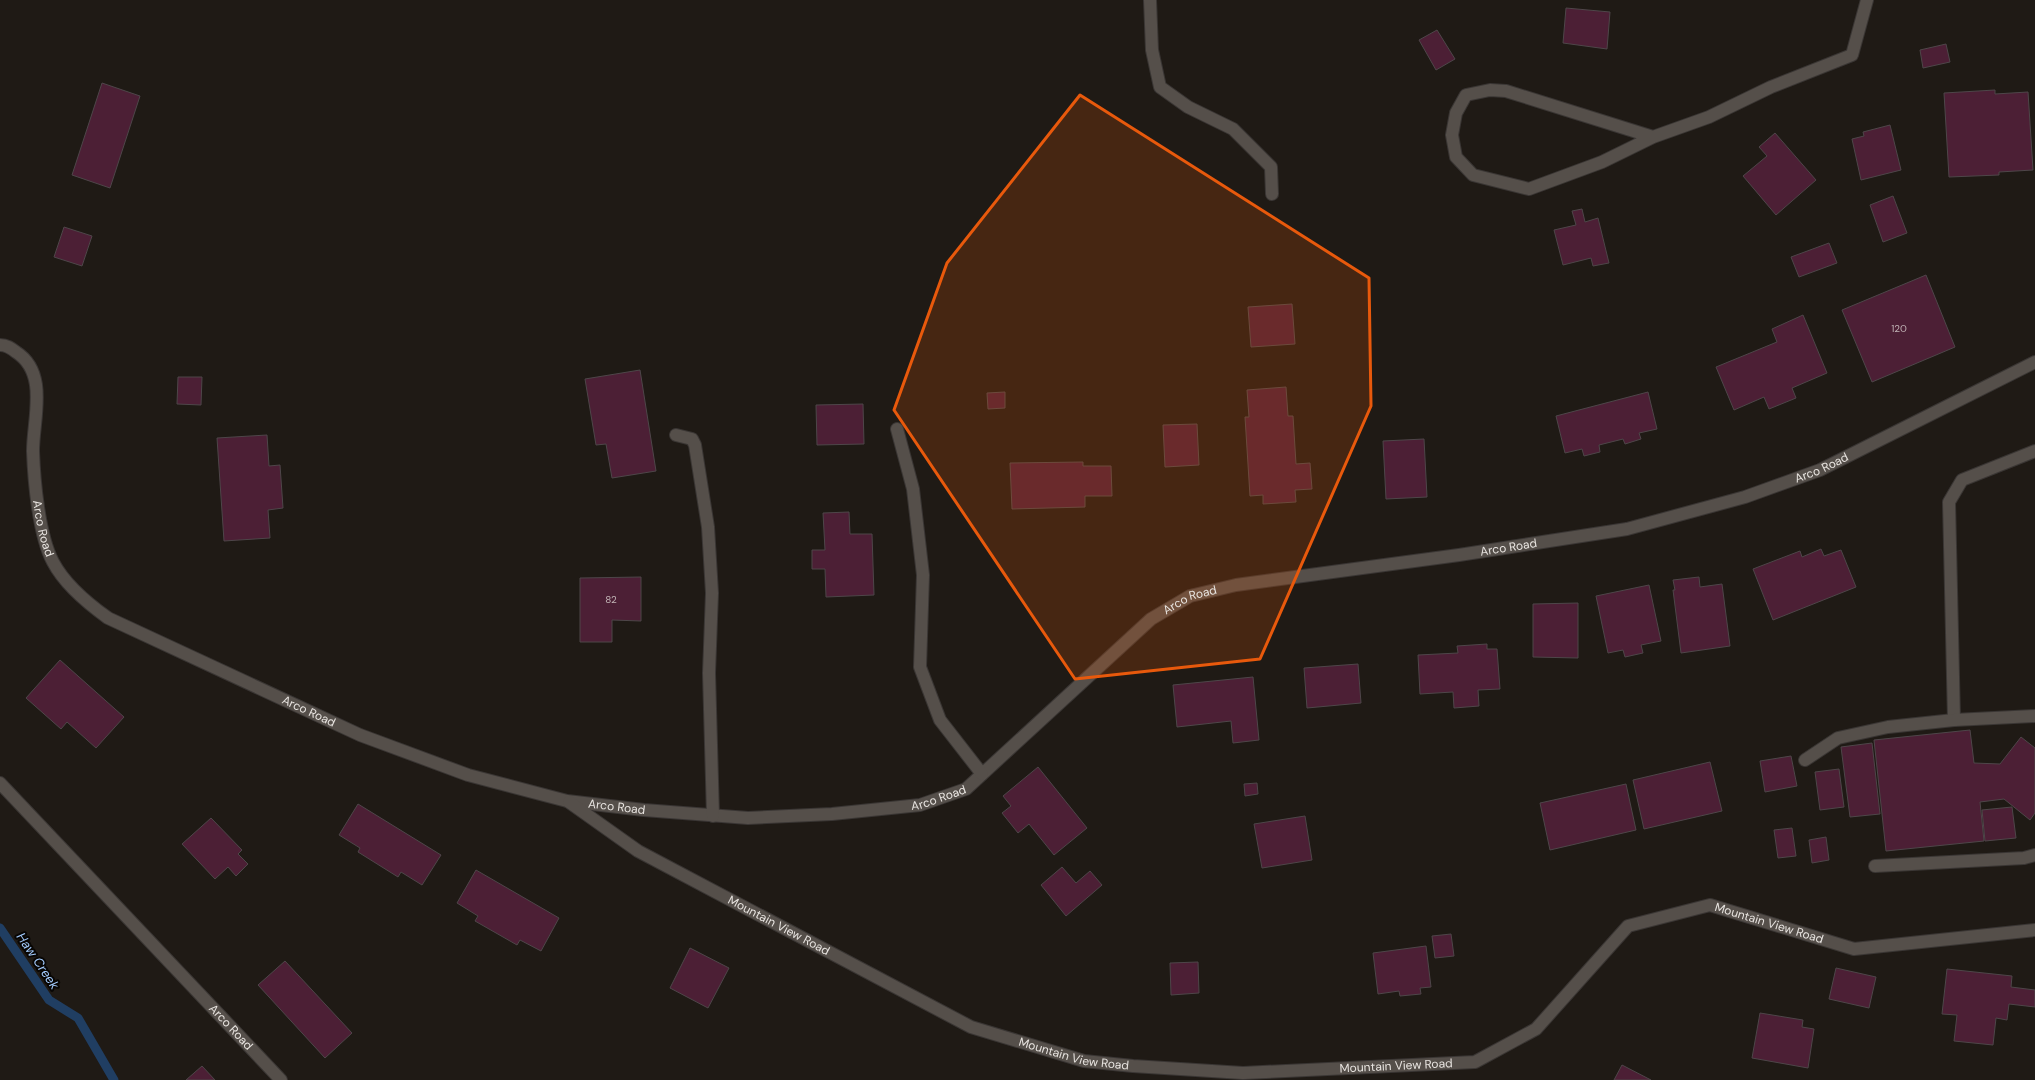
<svg xmlns="http://www.w3.org/2000/svg" width="2035" height="1080" viewBox="0 0 2035 1080" font-family="'DM Sans',sans-serif">
<style>
.lines{fill:none;stroke-linecap:round;stroke-linejoin:round}
.stream{stroke:#203e62;stroke-width:9}
.building{fill:#4c1f35;stroke:#4e4649}
.minor-casing{stroke:#3a3634;stroke-width:14}
.minor{stroke:#554f4a;stroke-width:12}
.marked{fill:#e8590c;fill-opacity:0.2;stroke:#e8590c;stroke-width:3;stroke-linejoin:round}
.labels{text-anchor:middle;dominant-baseline:central;stroke-width:4;stroke-linejoin:round;paint-order:stroke}
.number-label{font-size:10px;fill:#c1b3b5}
.street-label{font-size:12px;fill:#e8e4e0;stroke:#080604}
.water-label{font-size:13px;font-style:italic;fill:#a3cbfd;stroke:#080604}
</style>
<rect width="100%" height="100%" fill="#1f1a15"/>
<g class="lines">
<polyline class="stream" points="0,928 49,1000 78,1018 114,1080"/>
</g>
<g class="building">
<polygon points="1566,8 1610,12 1607,49 1563,43"/>
<polygon points="1437,30 1455,59 1436,70 1419,40"/>
<polygon points="1946,44 1950,62 1923,68 1920,50"/>
<polygon points="102,83 140,96 110,188 72,175"/>
<polygon points="1995,90 1995,94 2028,92 2033,170 1999,172 1999,175 1949,177 1944,93"/>
<polygon points="1890,125 1901,170 1861,180 1852,139 1864,136 1863,132"/>
<polygon points="1775,133 1816,180 1776,215 1743,176 1767,156 1759,147"/>
<polygon points="1893,196 1907,233 1883,242 1870,205"/>
<polygon points="1582,209 1585,222 1598,218 1609,263 1593,266 1591,258 1563,265 1554,230 1576,225 1572,211"/>
<polygon points="64,227 92,236 82,266 54,257"/>
<polygon points="1829,243 1837,263 1799,277 1791,257"/>
<polygon points="1926,275 1955,347 1872,382 1842,310"/>
<polygon points="1292,304 1295,344 1251,347 1248,307"/>
<polygon points="1803,315 1827,373 1792,388 1796,398 1769,409 1764,397 1734,410 1716,367 1777,342 1772,329"/>
<polygon points="640,370 656,471 612,478 606,444 596,445 585,379"/>
<polygon points="178,377 202,377 201,405 177,404"/>
<polygon points="1286,387 1288,416 1293,416 1296,464 1310,463 1312,489 1295,490 1296,502 1263,504 1263,495 1250,496 1245,417 1249,417 1247,390"/>
<polygon points="1005,392 1005,408 988,409 987,393"/>
<polygon points="1648,392 1657,429 1639,433 1641,439 1625,444 1623,439 1599,445 1600,452 1584,456 1582,449 1565,453 1556,416"/>
<polygon points="863,404 864,444 817,445 816,405"/>
<polygon points="1197,424 1199,465 1165,467 1163,425"/>
<polygon points="267,435 269,466 280,465 283,508 268,510 270,538 224,541 217,438"/>
<polygon points="1424,439 1427,497 1386,499 1383,441"/>
<polygon points="1083,462 1083,466 1111,466 1112,496 1085,496 1085,507 1012,509 1010,463"/>
<polygon points="849,512 850,534 872,534 874,595 826,597 825,569 812,569 812,550 825,550 823,513"/>
<polygon points="1821,549 1824,556 1841,550 1856,587 1773,620 1753,569 1800,551 1802,557"/>
<polygon points="641,577 641,621 612,620 612,642 580,642 580,578"/>
<polygon points="1699,577 1700,587 1722,584 1730,646 1681,653 1673,590 1675,590 1673,580"/>
<polygon points="1649,585 1661,641 1641,645 1643,653 1625,657 1623,650 1608,653 1596,596"/>
<polygon points="1578,603 1578,658 1533,657 1533,604"/>
<polygon points="1487,644 1487,649 1497,649 1500,689 1478,690 1479,706 1454,708 1453,692 1420,694 1418,655 1458,653 1457,646"/>
<polygon points="60,660 124,717 96,748 67,722 61,729 26,698"/>
<polygon points="1358,664 1361,703 1307,708 1304,668"/>
<polygon points="1253,677 1259,740 1233,743 1231,721 1177,727 1173,685"/>
<polygon points="1970,730 1974,763 2000,764 2021,737 2035,748 2035,813 2030,820 2004,799 1980,802 1984,841 1886,851 1874,740"/>
<polygon points="1872,743 1880,814 1850,817 1841,747"/>
<polygon points="1791,756 1797,786 1765,792 1760,761"/>
<polygon points="1710,762 1722,811 1644,829 1633,780"/>
<polygon points="1038,767 1087,828 1054,855 1029,824 1018,833 1002,813 1011,806 1003,796"/>
<polygon points="1839,769 1844,807 1820,810 1815,772"/>
<polygon points="1257,783 1258,794 1245,796 1244,784"/>
<polygon points="1626,784 1636,830 1550,850 1540,803"/>
<polygon points="358,804 441,855 422,885 401,872 398,877 358,852 360,848 339,835"/>
<polygon points="2012,807 2016,838 1985,841 1982,810"/>
<polygon points="1305,816 1312,860 1262,868 1254,824"/>
<polygon points="211,818 242,850 238,854 248,864 236,876 228,867 215,879 182,844"/>
<polygon points="1792,828 1796,856 1778,858 1774,830"/>
<polygon points="1826,837 1829,860 1812,863 1809,840"/>
<polygon points="1062,867 1076,883 1090,871 1102,885 1066,916 1041,885"/>
<polygon points="476,870 559,918 541,951 520,940 517,945 475,921 478,916 457,903"/>
<polygon points="1451,934 1454,956 1435,958 1432,936"/>
<polygon points="1426,946 1431,987 1420,988 1421,994 1400,996 1399,991 1378,994 1373,953"/>
<polygon points="690,948 729,968 708,1008 670,988"/>
<polygon points="285,961 352,1033 325,1058 258,985"/>
<polygon points="1198,962 1199,993 1171,995 1170,963"/>
<polygon points="1836,968 1876,977 1869,1008 1829,999"/>
<polygon points="1947,969 2012,976 2011,987 2035,990 2035,1007 2009,1004 2007,1020 1996,1018 1993,1045 1954,1041 1957,1015 1942,1014"/>
<polygon points="1760,1013 1803,1020 1802,1027 1814,1029 1808,1068 1752,1058"/>
<polygon points="1622,1065 1651,1080 1614,1080"/>
<polygon points="202,1066 215,1080 186,1080"/>
</g>
<g class="lines">
<g class="minor-casing">
<g id="minor">
<polyline points="1150,0 1152,50 1160,87 1188,107 1233,129 1271,167 1272,194"/>
<polyline points="1653,137 1506,91 1490,90 1466,95 1456,113 1452,135 1456,157 1473,175 1529,189 1602,162 1653,137 1709,117 1771,87 1852,55 1867,0"/>
<path id="s1" d="M0,345C7,345 11,348 16,352C49,373 33,419 33,451C34,481 39,536 53,562C65,585 87,603 108,618L360,735L468,775L567,801L644,810L748,818L832,814L920,805L966,789L1151,619L1190,596L1236,585L1459,555L1627,529L1745,497L1820,470L2035,362"/>
<polyline points="897,429 913,489 923,575 920,667 940,720 982,774"/>
<polyline points="676,435 692,439 695,445 708,527 712,593 709,673 713,816"/>
<polyline points="1954,720 1949,502 1962,480 2035,451"/>
<polyline points="1805,760 1838,738 1888,727 1954,720 2035,716"/>
<path id="s2" d="M0,783L281,1080"/>
<path id="s3" d="M569,802L638,851L971,1027L1084,1061L1133,1066L1243,1073L1475,1062L1536,1029L1628,926L1710,905L1854,949L2035,930"/>
<polyline points="1875,866 2024,858 2035,855"/>
</g>
</g>
<use href="#minor" class="minor"/>
</g>
<path class="marked" d="M1080,95L1369,278L1371,406L1260,659L1075,679L894,410L947,263Z"/>
<g class="labels">
<g class="number-label">
<text x="1899" y="328">120</text>
<text x="611" y="599">82</text>
</g>
<g class="street-label">
<text stroke="none"><textPath href="#s1" startOffset="2158">Arco Road</textPath></text>
<text stroke="none"><textPath href="#s1" startOffset="202">Arco Road</textPath></text>
<text stroke="none"><textPath href="#s1" startOffset="1834">Arco Road</textPath></text>
<text stroke="none"><textPath href="#s1" startOffset="1510">Arco Road</textPath></text>
<text stroke="none"><textPath href="#s1" startOffset="538">Arco Road</textPath></text>
<text stroke="none"><textPath href="#s1" startOffset="1186">Arco Road</textPath></text>
<text stroke="none"><textPath href="#s1" startOffset="862">Arco Road</textPath></text>
<text stroke="none"><textPath href="#s3" startOffset="1325">Mountain View Road</textPath></text>
<text stroke="none"><textPath href="#s3" startOffset="244">Mountain View Road</textPath></text>
<text stroke="none"><textPath href="#s2" startOffset="336">Arco Road</textPath></text>
<text stroke="none"><textPath href="#s3" startOffset="568">Mountain View Road</textPath></text>
<text stroke="none"><textPath href="#s3" startOffset="892">Mountain View Road</textPath></text>
</g>
<g class="water-label">
<text transform="translate(38 961) rotate(56)">Haw Creek</text>
</g>
</g>
</svg>
